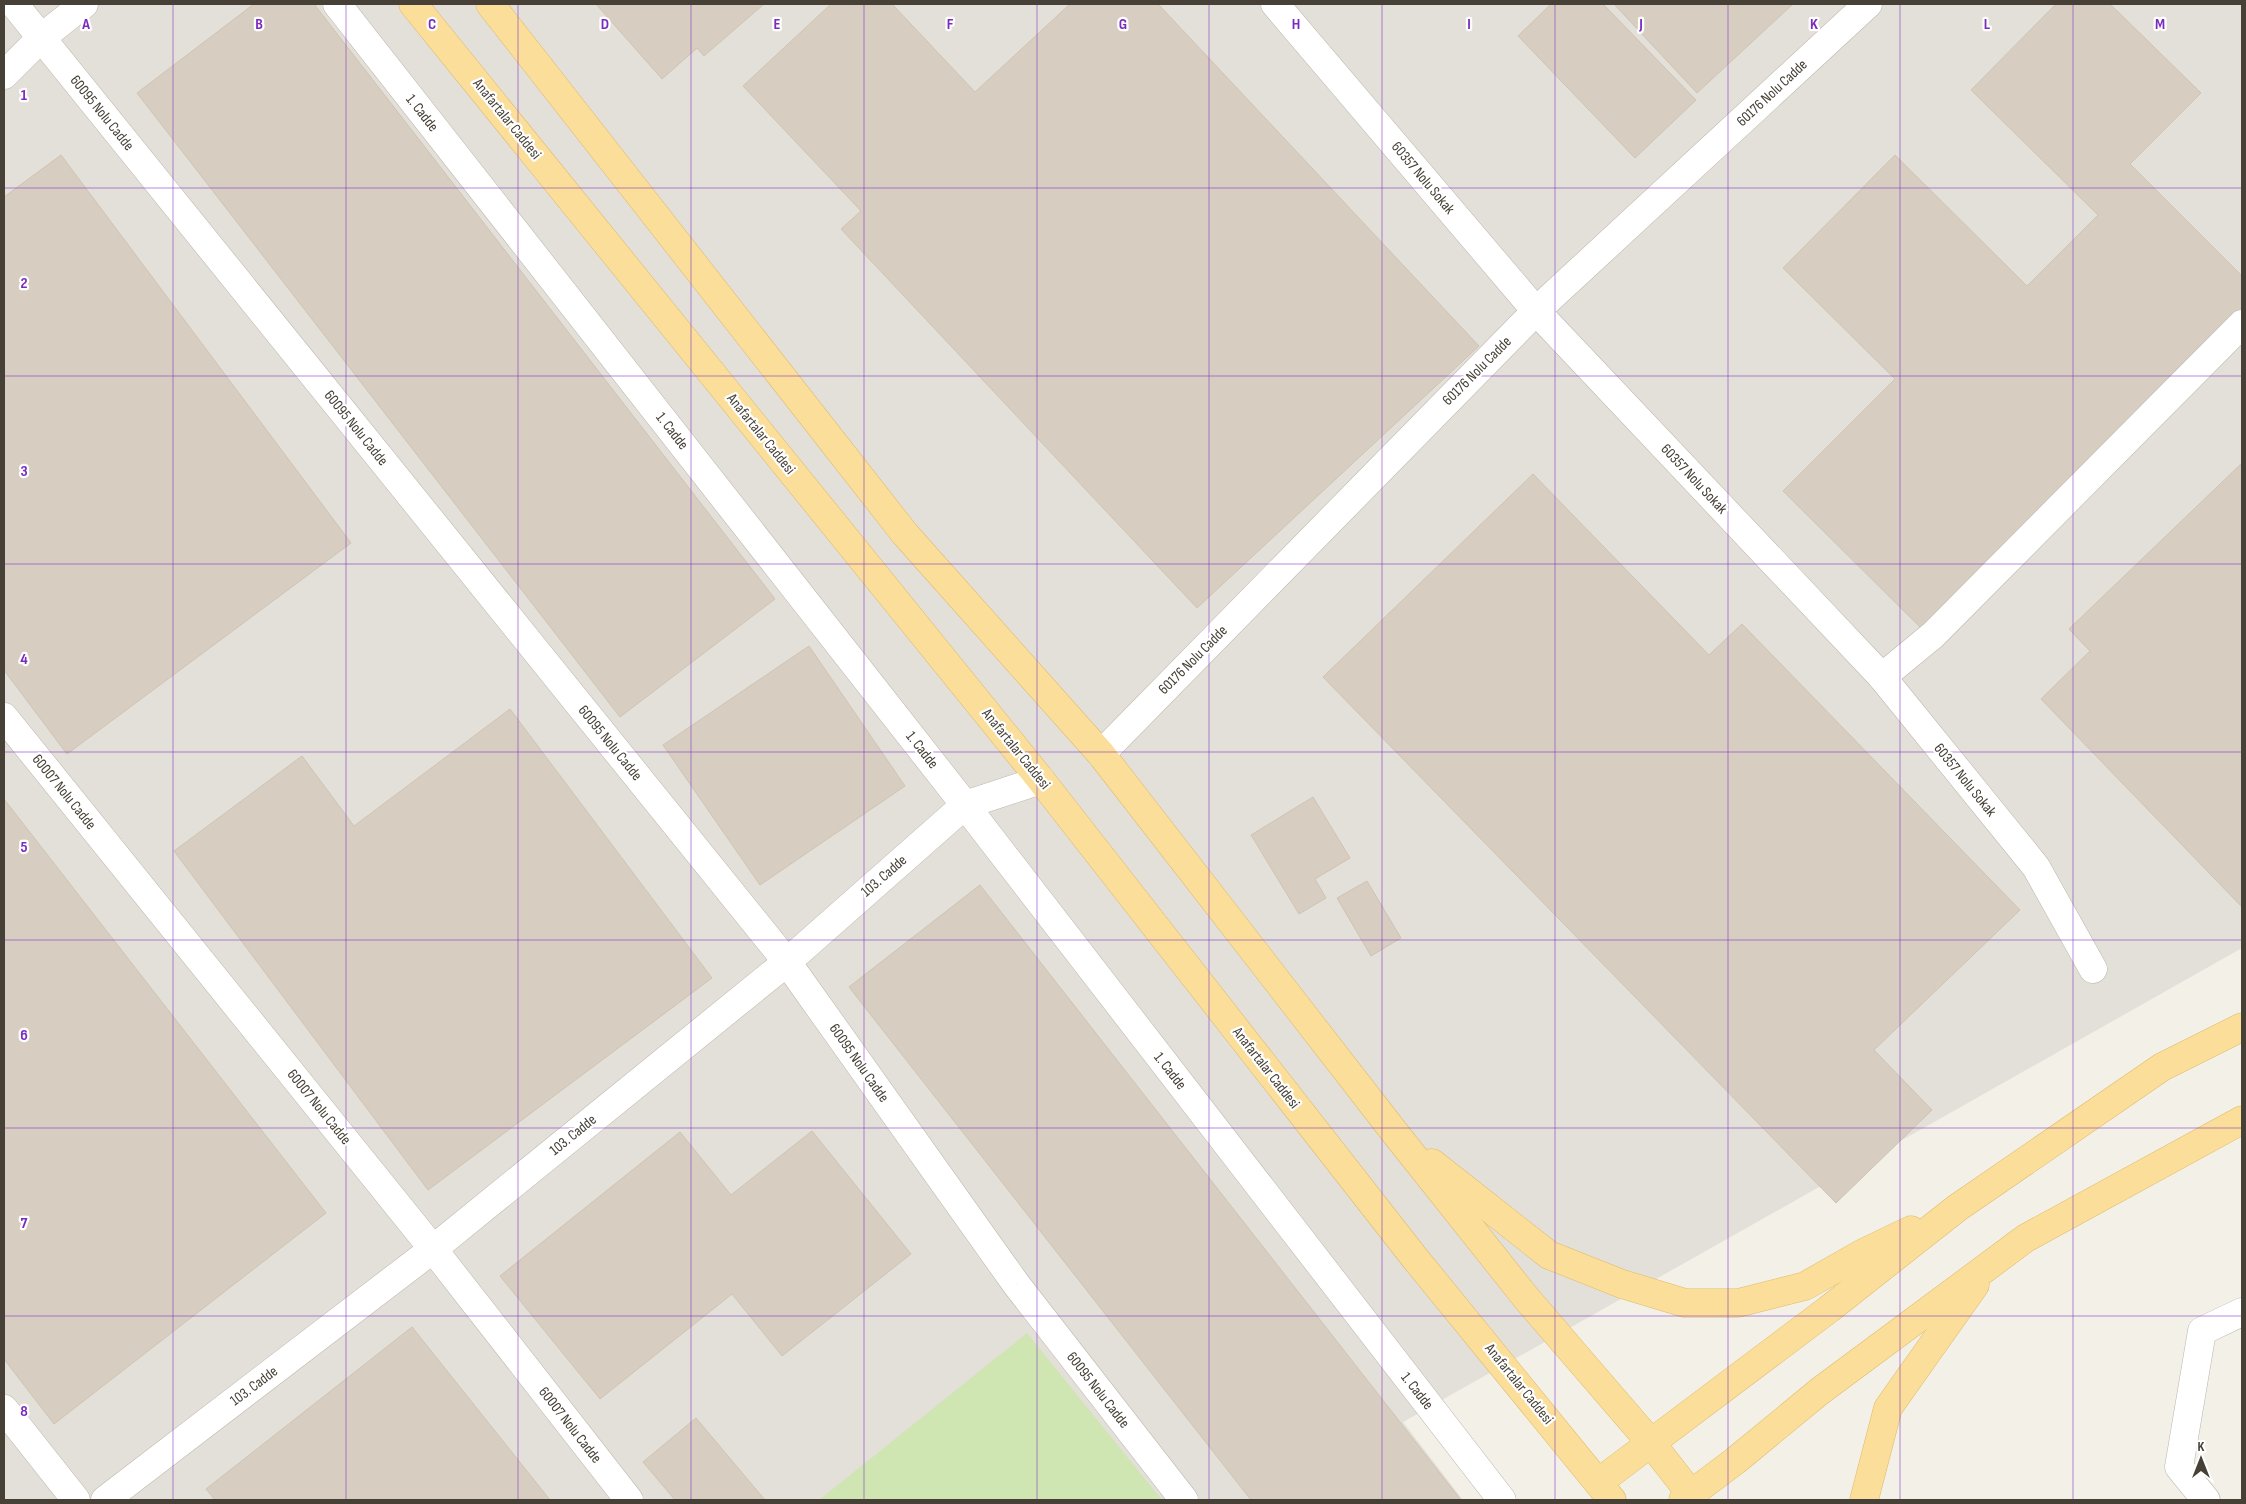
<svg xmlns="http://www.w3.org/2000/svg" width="2246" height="1504" viewBox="0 0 2246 1504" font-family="'Sofia Sans Condensed',sans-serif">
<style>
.industrial{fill:#e3dfd9}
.green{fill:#cfe6b2}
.building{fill:#d7cec1;stroke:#cfc3b1}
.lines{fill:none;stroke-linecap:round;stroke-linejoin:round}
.minor-casing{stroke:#beb7ab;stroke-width:29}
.primary-casing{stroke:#dfbb6a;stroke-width:29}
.minor{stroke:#fff;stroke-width:28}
.primary{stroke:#fade9a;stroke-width:28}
.grid{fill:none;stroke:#7b2cbf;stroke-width:1;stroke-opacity:0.55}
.labels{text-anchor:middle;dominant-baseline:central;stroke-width:4.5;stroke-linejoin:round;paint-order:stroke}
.street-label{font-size:15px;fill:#464037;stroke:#fff}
.grid-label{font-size:16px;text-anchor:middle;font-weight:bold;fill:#7b2cbf;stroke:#fff;stroke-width:4.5;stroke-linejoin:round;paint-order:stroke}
</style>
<rect width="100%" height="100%" fill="#f3f0e8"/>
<polygon class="industrial" points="4,4 2242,4 2242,948 1403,1422 1463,1500 4,1500"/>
<polygon class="green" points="1027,1333 1162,1500 819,1500"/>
<g class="building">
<polygon points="254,4 314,4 775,599 620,717 137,93"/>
<polygon points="596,4 764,4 704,56 697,48 662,79"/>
<polygon points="831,4 892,4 975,92 1070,4 1158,4 1479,346 1197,608 841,229 861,211 743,86"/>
<polygon points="1551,4 1603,4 1696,100 1635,158 1518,36"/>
<polygon points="1614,4 1793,4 1697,93"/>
<polygon points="2056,4 2110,4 2201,93 2130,164 2242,276 2242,315 1926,633 1783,491 1895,379 1783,268 1895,155 2027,286 2098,215 1971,90"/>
<polygon points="61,155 351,543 67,754 4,670 4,197"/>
<polygon points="2242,463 2242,907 2041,699 2090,651 2069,629"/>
<polygon points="1533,474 1709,655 1742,624 2020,910 1874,1050 1932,1110 1836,1203 1323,677"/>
<polygon points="809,646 905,786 760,885 663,745"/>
<polygon points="510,709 712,978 428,1190 174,851 302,756 354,826"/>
<polygon points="1313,797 1350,858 1315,879 1326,898 1299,914 1251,835"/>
<polygon points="4,799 326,1213 54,1424 4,1359"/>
<polygon points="1367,881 1401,938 1371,956 1337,898"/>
<polygon points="980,885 1461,1500 1251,1500 849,987"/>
<polygon points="812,1131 911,1254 782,1356 732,1294 600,1399 500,1276 680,1132 731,1195"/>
<polygon points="412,1327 550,1500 215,1500 206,1489"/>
<polygon points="696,1418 765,1500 675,1500 643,1462"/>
</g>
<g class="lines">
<g class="minor-casing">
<g id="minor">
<polyline points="14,4 787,962 1016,1284 1184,1500"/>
<polyline points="337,4 965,805 1502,1500"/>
<polyline points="1275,4 1536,311 1882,677 2036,867 2093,969"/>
<polyline points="4,75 41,38 84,4"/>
<polyline points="1882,677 1933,635 2242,324"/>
<polyline points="4,717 433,1249 629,1500"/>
<polyline points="1101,754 1536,311 1868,4"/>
<polyline points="4,1409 76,1500"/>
<polyline points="105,1500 433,1249 787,962 965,805 1041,780"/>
<polyline points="2206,1500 2179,1467 2202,1331 2242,1312"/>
</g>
</g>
<g class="primary-casing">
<g id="primary">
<polyline points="413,4 1041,780 1414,1257 1612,1500"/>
<polyline points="490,4 905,534 1101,754 1395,1133 1527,1299 1651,1443 1691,1494"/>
<polyline points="1432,1163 1549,1255 1622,1284 1685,1303 1738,1303 1805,1286 1863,1253 1911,1230"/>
<polyline points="1599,1482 1829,1309 1957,1208 2162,1067 2242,1027"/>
<polyline points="1683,1500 1735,1461 1820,1391 2026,1238 2242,1120"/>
<polyline points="1864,1500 1888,1408 1975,1285"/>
</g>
</g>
<use href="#minor" class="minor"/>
<use href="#primary" class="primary"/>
</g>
<path class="grid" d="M173,4V1500M346,4V1500M518,4V1500M691,4V1500M864,4V1500M1037,4V1500M1209,4V1500M1382,4V1500M1555,4V1500M1728,4V1500M1900,4V1500M2073,4V1500M4,188H2242M4,376H2242M4,564H2242M4,752H2242M4,940H2242M4,1128H2242M4,1316H2242"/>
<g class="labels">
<g class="street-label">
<text transform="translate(1772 93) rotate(-43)">60176 Nolu Cadde</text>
<text transform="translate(102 113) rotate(51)">60095 Nolu Cadde</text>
<text transform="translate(422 113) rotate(52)">1. Cadde</text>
<text transform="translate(507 119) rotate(51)">Anafartalar Caddesi</text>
<text transform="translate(1423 178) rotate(50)">60357 Nolu Sokak</text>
<text transform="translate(1477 371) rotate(-45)">60176 Nolu Cadde</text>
<text transform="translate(356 428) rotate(51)">60095 Nolu Cadde</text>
<text transform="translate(672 431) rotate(52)">1. Cadde</text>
<text transform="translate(761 434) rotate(51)">Anafartalar Caddesi</text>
<text transform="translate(1694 479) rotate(47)">60357 Nolu Sokak</text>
<text transform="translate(1193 660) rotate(-45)">60176 Nolu Cadde</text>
<text transform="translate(610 743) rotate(51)">60095 Nolu Cadde</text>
<text transform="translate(1016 749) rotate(51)">Anafartalar Caddesi</text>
<text transform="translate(922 750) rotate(52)">1. Cadde</text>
<text transform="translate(1965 780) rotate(51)">60357 Nolu Sokak</text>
<text transform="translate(64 792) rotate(51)">60007 Nolu Cadde</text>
<text transform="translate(884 876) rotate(-41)">103. Cadde</text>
<text transform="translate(859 1063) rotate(55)">60095 Nolu Cadde</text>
<text transform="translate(1266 1068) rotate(52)">Anafartalar Caddesi</text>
<text transform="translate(1170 1071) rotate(52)">1. Cadde</text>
<text transform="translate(319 1107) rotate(51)">60007 Nolu Cadde</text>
<text transform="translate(573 1135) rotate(-39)">103. Cadde</text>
<text transform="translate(1519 1384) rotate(51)">Anafartalar Caddesi</text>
<text transform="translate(254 1386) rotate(-37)">103. Cadde</text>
<text transform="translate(1098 1390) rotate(52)">60095 Nolu Cadde</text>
<text transform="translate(1417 1391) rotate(52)">1. Cadde</text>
<text transform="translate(570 1425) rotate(52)">60007 Nolu Cadde</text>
</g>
</g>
<g class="grid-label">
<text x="86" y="29">A</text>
<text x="259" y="29">B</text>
<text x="432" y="29">C</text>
<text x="605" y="29">D</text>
<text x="777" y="29">E</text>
<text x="950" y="29">F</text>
<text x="1123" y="29">G</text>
<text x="1296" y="29">H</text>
<text x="1469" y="29">I</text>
<text x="1641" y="29">J</text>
<text x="1814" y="29">K</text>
<text x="1987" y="29">L</text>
<text x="2160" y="29">M</text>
<text x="24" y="100">1</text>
<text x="24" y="288">2</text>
<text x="24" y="476">3</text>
<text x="24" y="664">4</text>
<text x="24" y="852">5</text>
<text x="24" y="1040">6</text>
<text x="24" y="1228">7</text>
<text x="24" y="1416">8</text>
</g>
<rect width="2246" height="1504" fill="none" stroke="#464037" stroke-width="10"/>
<g transform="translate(2201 1459)" stroke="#ffffff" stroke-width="4" paint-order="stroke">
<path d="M0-4L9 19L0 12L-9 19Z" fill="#464037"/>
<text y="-8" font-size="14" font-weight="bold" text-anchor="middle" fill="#464037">K</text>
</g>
</svg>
